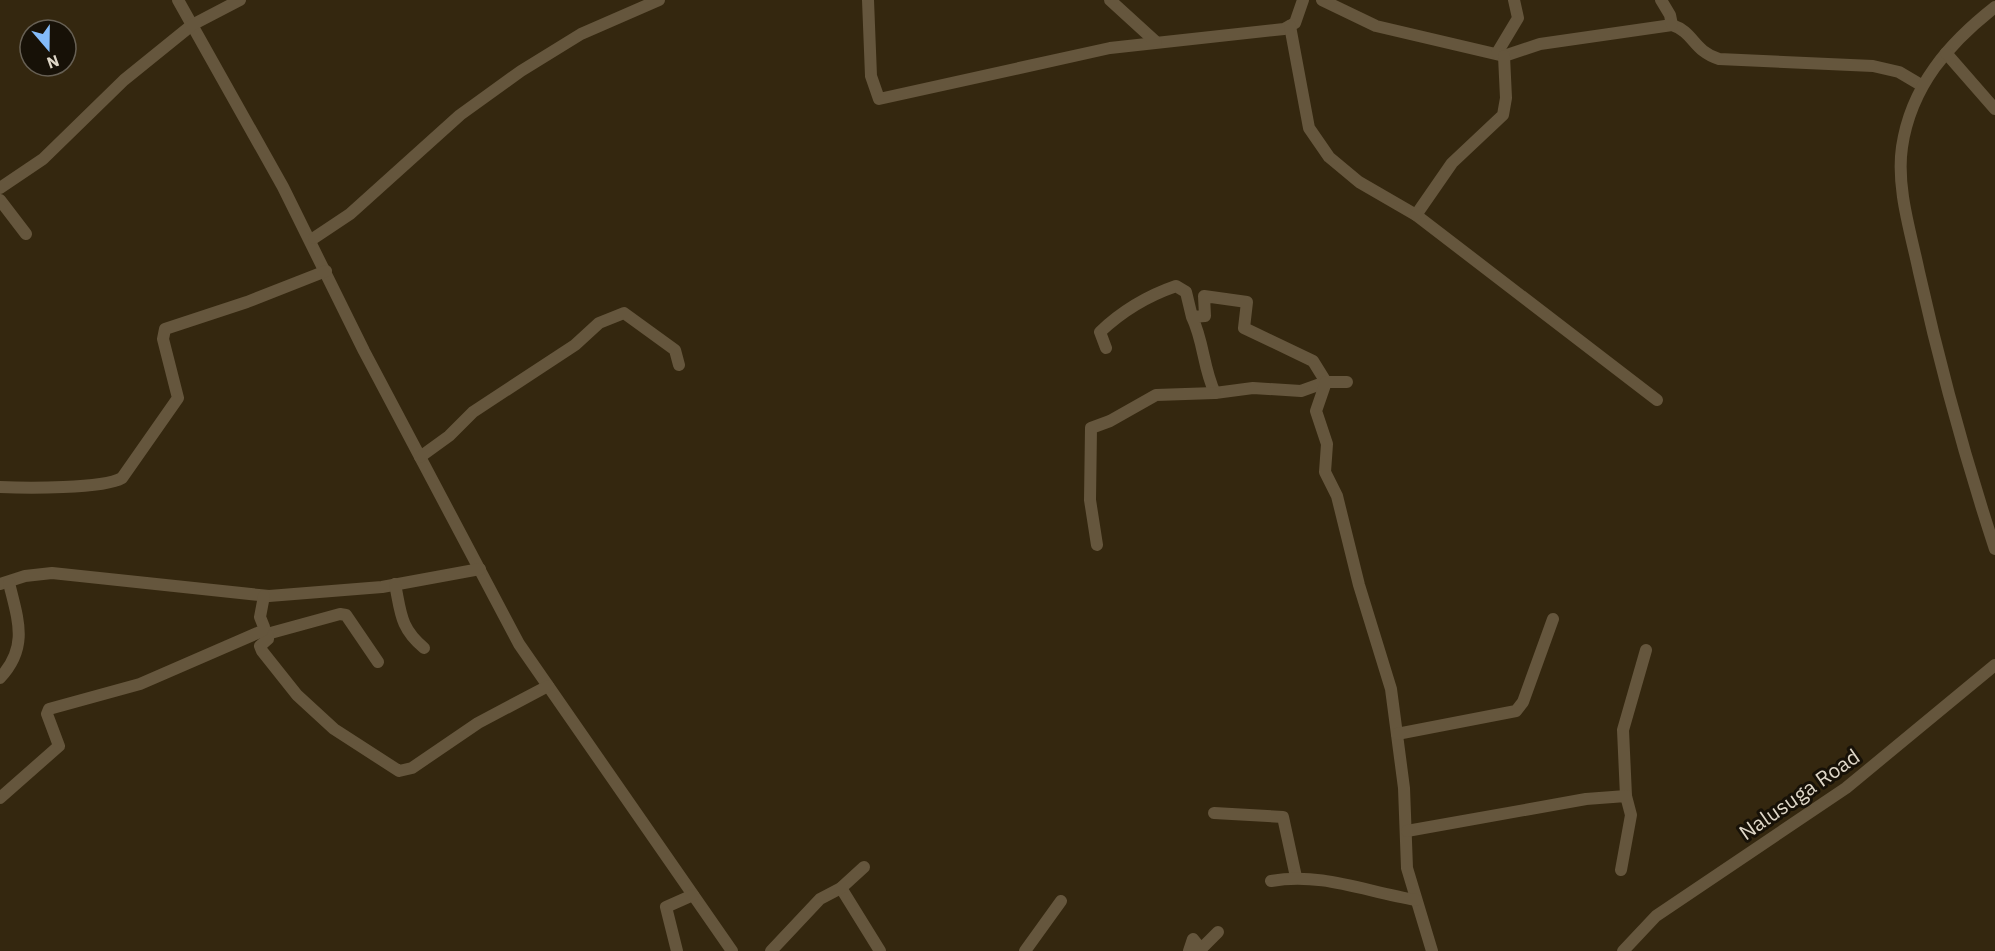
<svg xmlns="http://www.w3.org/2000/svg" width="1995" height="951" viewBox="0 0 1995 951" font-family="'IBM Plex Sans',sans-serif">
<style>
.lines{fill:none;stroke-linecap:round;stroke-linejoin:round}
.minor{stroke:#65563d;stroke-width:12}
.labels{text-anchor:middle;dominant-baseline:central;stroke-width:6;stroke-linejoin:round;paint-order:stroke}
.street-label{font-size:21px;fill:#dfd7c8;stroke:#171107}
</style>
<rect width="100%" height="100%" fill="#34270f"/>
<g class="lines">
<g class="minor">
<polyline points="178,0 283,187 364,351 519,644 732,951"/>
<polyline points="868,0 871,76 879,99 1110,48 1284,29 1295,23 1303,0"/>
<polyline points="1110,0 1156,42"/>
<path d="M1322,0L1376,26L1504,56L1540,44L1672,25C1694,32 1693,51 1719,59L1873,66L1899,72L1921,85"/>
<polyline points="1661,0 1670,15 1672,25"/>
<path d="M1995,7C1949,43 1911,86 1902,147C1896,188 1911,233 1919,272C1940,366 1965,458 1995,549"/>
<polyline points="1290,26 1309,128 1329,157 1359,182 1416,215 1657,400"/>
<polyline points="1497,53 1518,18 1514,0"/>
<polyline points="1946,53 1995,109"/>
<polyline points="0,188 43,159 124,80 192,25 240,0"/>
<polyline points="0,200 26,234"/>
<polyline points="1416,215 1452,163 1503,115 1506,98 1504,56"/>
<polyline points="314,238 350,214 460,115 521,71 581,34 659,0"/>
<path d="M1106,348L1100,332C1122,311 1147,296 1176,286L1186,292L1192,317L1205,316L1204,296L1247,302L1244,328L1313,361L1326,382L1301,391L1253,388L1215,393C1203,368 1204,342 1192,317"/>
<polyline points="1347,382 1326,382 1316,411 1327,444 1325,472 1337,496 1359,585 1391,689 1404,788 1407,868 1432,951"/>
<polyline points="420,457 449,436 473,412 575,345 599,323 624,313 675,350 679,365"/>
<path d="M0,487C25,488 103,489 122,478L178,398L163,339L165,329L247,302L326,271"/>
<polyline points="1097,545 1090,500 1091,428 1110,421 1156,395 1215,393"/>
<polyline points="0,584 25,576 52,573 269,596 382,587 480,569"/>
<path d="M395,584C401,613 400,628 424,648"/>
<polyline points="262,631 267,634 340,614 346,615 378,662"/>
<polyline points="267,634 268,639 260,646 262,651 297,695 334,729 399,771 412,768 478,723 548,686"/>
<path d="M0,678C29,647 18,620 9,583"/>
<polyline points="1397,734 1516,711 1523,702 1553,619"/>
<polyline points="1626,796 1623,730 1646,650"/>
<polyline points="0,798 59,746 47,714 49,709 140,684 262,631 264,627 260,617 264,596"/>
<polyline points="1214,813 1283,817 1296,877"/>
<polyline points="1407,831 1586,799 1626,796 1631,815 1621,870"/>
<path d="M1271,881C1322,872 1366,892 1416,900"/>
<polyline points="841,888 880,951"/>
<polyline points="677,951 666,907 693,895"/>
<polyline points="771,951 820,899 841,888 864,867"/>
<polyline points="1025,951 1061,901"/>
<polyline points="1189,951 1193,939 1201,949 1218,932"/>
<polyline points="1623,951 1656,916 1846,788 1995,665"/>
</g>
</g>
<g class="labels">
<g class="street-label">
<text transform="translate(1799 794) rotate(-35)">Nalusuga Road</text>
</g>
</g>
<g transform="translate(48 48) rotate(160)"><circle r="28" fill="#171107" stroke="#676054" stroke-width="1.5"/>
<path d="M0-4.5L10 22L0 15L-10 22Z" fill="#84bcfb"/>
<text y="-9" font-size="16" font-weight="bold" text-anchor="middle" fill="#dfd7c8">N</text>
</g>
</svg>
